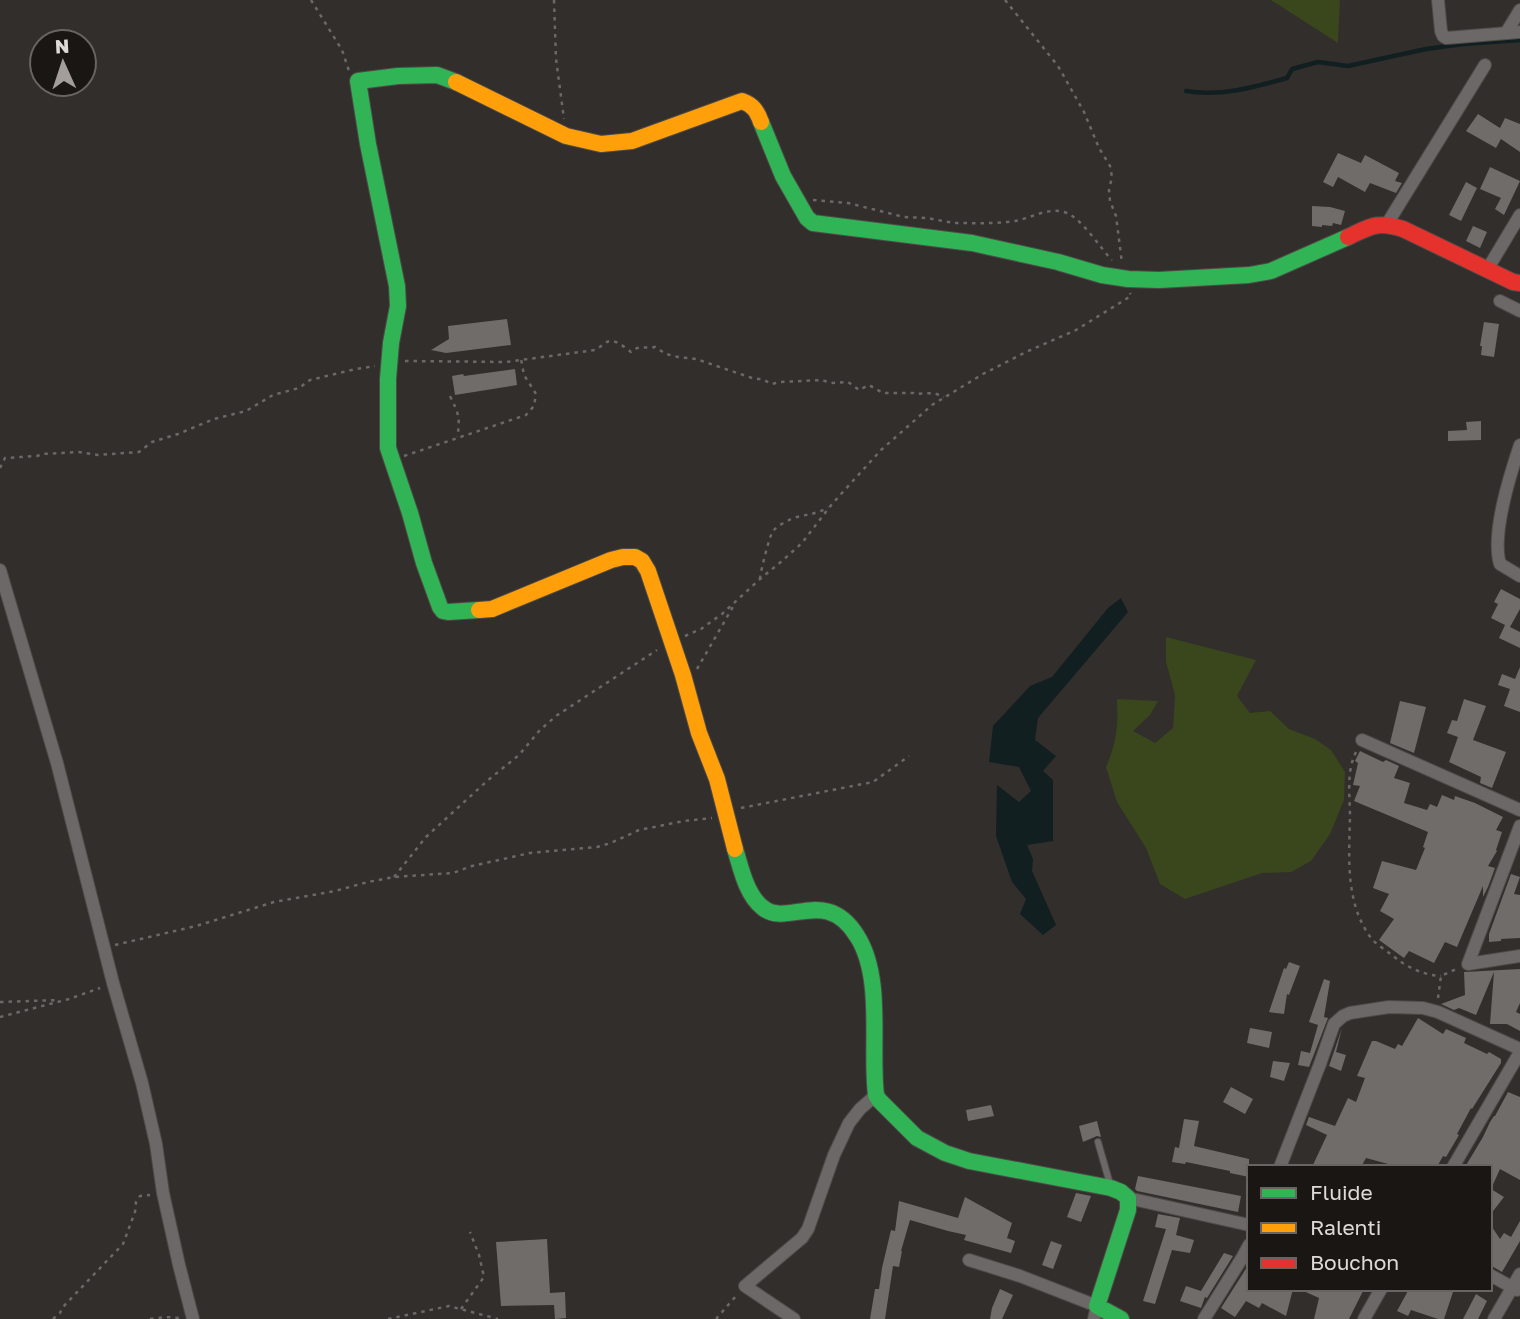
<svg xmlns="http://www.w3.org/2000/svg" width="1520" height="1319" viewBox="0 0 1520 1319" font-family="'Golos Text',sans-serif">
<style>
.green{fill:#3a461c}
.water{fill:#111f21}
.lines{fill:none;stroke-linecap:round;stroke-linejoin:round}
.stream{stroke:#111f21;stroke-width:4.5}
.building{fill:#706c6a}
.lane-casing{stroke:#4e4a47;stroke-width:8}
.street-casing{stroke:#4e4a47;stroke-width:14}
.fast-casing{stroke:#4e4a47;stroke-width:18}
.slow-casing{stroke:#4e4a47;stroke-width:18}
.jam-casing{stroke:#4e4a47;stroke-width:18}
.path{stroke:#6c6867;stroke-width:2.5;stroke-dasharray:3.5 5;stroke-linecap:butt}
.lane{stroke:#6c6867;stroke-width:6}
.street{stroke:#6c6867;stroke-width:12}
.fast{stroke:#30b455;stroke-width:16}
.slow{stroke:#ff9f0a;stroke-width:16}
.jam{stroke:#e5322d;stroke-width:16}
</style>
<rect width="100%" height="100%" fill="#322e2c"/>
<g class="green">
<polygon points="1271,0 1340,0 1338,43"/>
<path d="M1166,637L1256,660L1237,696L1250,713L1270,711L1289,729L1315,739L1331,750L1345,772L1344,800L1330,834L1311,861L1291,872L1262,873L1185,899L1160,884L1146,848L1117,802L1106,767C1117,741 1118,727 1117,699L1158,701L1150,715L1133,731L1155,743L1173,728L1175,695L1166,662Z"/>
</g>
<polygon class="water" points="1121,598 1128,612 1038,718 1035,740 1056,756 1043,771 1053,780 1053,841 1027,845 1033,859 1032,871 1056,925 1043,935 1020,914 1026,899 1012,882 996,836 997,785 1019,802 1031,791 1019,767 989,762 993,726 1030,686 1052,677 1108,608"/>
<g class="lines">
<path class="stream" d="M1186,91C1220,97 1255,87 1287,78L1292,69L1318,62L1348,66L1426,49L1463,44L1520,40"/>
</g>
<g class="building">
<polygon points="1478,114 1500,128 1505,118 1520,124 1520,152 1501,139 1496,148 1466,131"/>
<polygon points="1338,153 1361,163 1365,155 1399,173 1395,181 1402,183 1396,193 1370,183 1365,192 1338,177 1333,187 1323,182"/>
<polygon points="1490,167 1520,181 1504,215 1495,209 1501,198 1480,189"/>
<polygon points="1466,182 1477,188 1461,221 1449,215"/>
<polygon points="1312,206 1330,207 1345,211 1341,225 1333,223 1332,226 1322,225 1322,227 1312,226"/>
<polygon points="1473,226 1487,232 1480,248 1466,241"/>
<polygon points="507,319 511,345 446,353 431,350 449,339 448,326"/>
<polygon points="1484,322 1499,324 1494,357 1481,355 1482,346 1480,346"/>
<polygon points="515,369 517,385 455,395 452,376 463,374 464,376"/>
<polygon points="1481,421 1481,440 1448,441 1448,431 1467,430 1466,422"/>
<polygon points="1501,589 1520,599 1520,609 1510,627 1506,625 1520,632 1520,648 1499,638 1505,625 1491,618 1498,604 1494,602"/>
<polygon points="1520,667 1520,712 1504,706 1510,689 1498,685 1502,674 1515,679"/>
<polygon points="1464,699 1486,706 1473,740 1506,752 1492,788 1480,783 1481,777 1449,762 1458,737 1447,733 1452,720 1457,721"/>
<polygon points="1400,701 1426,707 1414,753 1390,743"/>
<polygon points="1360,751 1383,762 1386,760 1399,766 1394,778 1410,783 1404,803 1427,810 1430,804 1437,807 1442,795 1454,800 1455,796 1475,803 1503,817 1496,830 1502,832 1496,850 1497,851 1488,866 1495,868 1488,887 1483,897 1483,886 1457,947 1445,942 1434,963 1409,951 1404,958 1379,940 1394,919 1380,911 1389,894 1373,888 1382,861 1416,870 1425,848 1423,847 1428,832 1354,801 1360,786 1353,785 1358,763 1355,761"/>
<polygon points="1511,874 1520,877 1514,894 1520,895 1520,938 1501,939 1501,941 1489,942 1489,934"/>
<polygon points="1289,962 1300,966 1289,995 1287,994 1284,1014 1269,1012 1284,968 1286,969"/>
<polygon points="1520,969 1520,1003 1516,1012 1520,1014 1520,1031 1507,1024 1490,1024 1494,972 1476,1015 1459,1008 1454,1010 1441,1004 1465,995 1464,972"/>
<polygon points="1324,979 1330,981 1324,1017 1328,1018 1309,1067 1298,1065 1301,1051 1310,1053 1318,1025 1309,1022"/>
<polygon points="1418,1018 1443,1034 1446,1029 1466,1038 1464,1043 1487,1054 1489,1052 1501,1059 1501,1063 1472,1109 1471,1108 1457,1134 1459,1135 1446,1157 1443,1156 1437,1167 1399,1167 1366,1158 1361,1167 1312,1167 1327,1135 1306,1125 1309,1117 1335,1126 1348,1098 1356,1102 1365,1078 1357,1076 1372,1041 1376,1041 1395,1049 1398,1044 1402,1046"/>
<polygon points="1250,1028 1272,1032 1269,1048 1247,1043"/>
<polygon points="1342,1028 1336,1052 1346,1055 1341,1071 1329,1066"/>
<polygon points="1273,1061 1290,1063 1284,1081 1270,1077"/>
<polygon points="1231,1087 1253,1099 1245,1114 1223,1102"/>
<polygon points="1508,1092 1520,1097 1520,1180 1500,1169 1491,1189 1504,1197 1490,1215 1490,1167 1465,1167 1483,1137 1490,1122 1494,1116 1495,1116"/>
<polygon points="991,1105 994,1116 968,1121 966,1110"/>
<polygon points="1184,1119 1199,1121 1194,1146 1249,1159 1249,1177 1230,1173 1230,1171 1186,1162 1185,1164 1172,1162 1175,1147 1179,1148"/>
<polygon points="1097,1121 1101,1137 1097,1136 1083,1142 1079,1126"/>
<polygon points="1138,1176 1241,1196 1238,1212 1137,1191 1135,1189"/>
<polygon points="1076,1193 1091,1196 1081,1222 1067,1217"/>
<polygon points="965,1197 1012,1223 1007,1238 1015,1241 1011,1253 964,1240 966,1235 948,1231 910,1220 901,1251 902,1251 899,1267 893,1266 885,1319 870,1319 875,1289 879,1289 882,1268 891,1230 895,1231 899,1201 958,1218"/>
<polygon points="1158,1214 1180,1218 1176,1235 1194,1240 1190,1253 1172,1250 1155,1304 1143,1301 1166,1229 1155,1227"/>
<polygon points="1520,1221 1520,1241 1502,1272 1490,1265 1490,1224 1500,1239 1504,1233 1511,1237"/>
<polygon points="547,1239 550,1293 565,1292 566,1318 555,1319 554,1305 501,1306 496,1242"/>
<polygon points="1051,1241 1062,1245 1053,1269 1042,1265"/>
<polygon points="1224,1253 1233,1256 1207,1298 1205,1297 1201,1308 1180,1301 1186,1286 1201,1291"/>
<polygon points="1249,1264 1249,1289 1293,1289 1286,1316 1262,1303 1259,1308 1246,1301 1235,1317 1221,1308"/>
<polygon points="1000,1289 1013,1295 1002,1319 990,1319 992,1308"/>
<polygon points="1299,1289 1364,1289 1349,1319 1314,1319 1319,1298"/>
<polygon points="1409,1289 1454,1289 1444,1319 1438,1319 1411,1310 1408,1316 1397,1311"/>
<polygon points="1476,1294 1487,1301 1478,1319 1463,1319"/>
</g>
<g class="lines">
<g class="lane-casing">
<polyline id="lane" points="1098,1142 1110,1184"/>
</g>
<g class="street-casing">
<g id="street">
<polyline points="1438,0 1441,31 1443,36 1446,38 1520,32"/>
<polyline points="1506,33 1520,10"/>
<polyline points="1387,224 1485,65"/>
<polyline points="1487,270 1520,215"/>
<polyline points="1500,301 1520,311"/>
<path d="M1520,445C1510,475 1491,534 1500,564L1520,576"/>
<polyline points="0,570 57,763 113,983 142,1083 156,1144 163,1193 179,1265 193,1319"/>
<polyline points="1362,740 1520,810"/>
<polyline points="1520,826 1468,964 1520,956"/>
<polyline points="1280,1167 1320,1064 1334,1024 1343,1016 1350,1013 1389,1007 1423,1008 1438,1012 1520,1049"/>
<polyline points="1453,1167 1520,1052"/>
<polyline points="1128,1198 1249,1225"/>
<polyline points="969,1260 1020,1276 1097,1306 1094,1319"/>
<polyline points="1490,1275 1517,1290"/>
<polyline points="794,1319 745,1286 802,1238 808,1229 834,1155 849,1123 860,1109 876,1095"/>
<polyline points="1204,1319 1242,1258 1249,1245"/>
<polyline points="1364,1319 1381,1289"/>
<polyline points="1494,1319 1520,1274"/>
</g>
</g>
<g class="fast-casing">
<g id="fast">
<polyline points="456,82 437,75 398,76 358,81 368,144 397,286 398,306 391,343 388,379 388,448 410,513 424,563 440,607 443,611 448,612 479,610"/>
<polyline points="761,122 783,176 807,218 813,223 972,243 1058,262 1102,275 1128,279 1159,280 1249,275 1271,271 1348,237"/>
<path d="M735,849C741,868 746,894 762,907C786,929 826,885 857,936C884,978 870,1048 876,1095L879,1100L917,1138L945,1153L969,1161L1111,1188L1121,1192L1128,1198V1210L1097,1306L1121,1319"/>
</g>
</g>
<g class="slow-casing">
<g id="slow">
<path d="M456,82L566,136L601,144L632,141L742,101C753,105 757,111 761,122"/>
<polyline points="479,610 492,609 611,560 623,557 635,557 642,561 648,571 683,675 699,733 717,779 735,849"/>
</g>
</g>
<g class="jam-casing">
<path id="jam" d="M1348,237C1371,226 1377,221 1403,229L1513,282L1520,283"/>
</g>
<g class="path">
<polyline points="311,0 342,50 349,71"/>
<polyline points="554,0 556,59 564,119"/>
<polyline points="1005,0 1058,66 1084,112 1099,148 1110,166 1112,177 1109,190 1110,201 1116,216 1122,263"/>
<polyline points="813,200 848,203 904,217 927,218 954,223"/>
<path d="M955,223C975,223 995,224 1015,221C1032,218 1049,206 1067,213C1082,219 1101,249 1112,260"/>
<path d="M405,361L506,362L595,350C599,348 602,345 605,343C614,337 624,347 631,352L637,348L655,347L666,354L678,357L696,359L755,379H762L772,384L780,382L822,380L831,383L848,382L859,390L869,385L883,393H913L915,394L934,393L944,397"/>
<path d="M450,396C458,412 461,419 457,437"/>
<polyline points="404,456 526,415 534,406 536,394 524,375 521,359"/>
<polyline points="0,468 5,458 37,456 42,454 79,452 98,455 139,452 152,442 178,434 214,419 246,411 273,395 299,388 310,380 356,369 375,366"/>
<path d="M760,579C760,573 770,534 773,531C778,525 790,519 797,517C808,514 818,514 828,507"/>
<polyline points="685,636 701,629 722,614 760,579 782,561 802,543 832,504 881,450 932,405 983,374 1026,352 1076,330 1131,296 1130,293"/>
<polyline points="697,669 734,605"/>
<path d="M1356,752C1346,772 1350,796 1350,817C1349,857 1345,903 1371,938C1376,944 1385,950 1392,955C1406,967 1423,975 1441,976"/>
<polyline points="741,808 873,782 909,756"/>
<polyline points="394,877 426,837 487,781 519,755 540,730 556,716 657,650"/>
<polyline points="115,945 196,926 274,902 335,891 368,882 394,877 453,873 472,866 530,853 597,847 611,843 639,830 684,821 712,818"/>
<polyline points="1438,998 1441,976 1456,969"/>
<polyline points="0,1002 59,1000"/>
<polyline points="0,1017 69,999 100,988"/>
<polyline points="461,1309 484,1277 479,1255 470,1232"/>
<polyline points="53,1319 60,1313 62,1308 123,1244 135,1212 136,1202 140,1196 150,1195"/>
<polyline points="150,1319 165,1317 180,1318"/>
<polyline points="388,1319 449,1306 498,1319"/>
<polyline points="716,1319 736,1296"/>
</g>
<use href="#lane" class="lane"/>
<use href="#street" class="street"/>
<use href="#fast" class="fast"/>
<use href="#slow" class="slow"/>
<use href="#jam" class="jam"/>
</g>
<rect x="1247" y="1165" width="245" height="126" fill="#1a1614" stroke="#696462" stroke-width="2"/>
<rect x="1261" y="1188" width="35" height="10" fill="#30b455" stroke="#696462" stroke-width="2"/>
<text x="1310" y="1200" font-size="21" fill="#e0dad7">Fluide</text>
<rect x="1261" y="1223" width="35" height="10" fill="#ff9f0a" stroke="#696462" stroke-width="2"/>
<text x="1310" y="1235" font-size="21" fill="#e0dad7">Ralenti</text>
<rect x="1261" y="1258" width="35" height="10" fill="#e5322d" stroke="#696462" stroke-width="2"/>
<text x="1310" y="1270" font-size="21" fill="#e0dad7">Bouchon</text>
<g transform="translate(63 63) rotate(357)"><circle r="33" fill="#1a1614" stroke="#696462" stroke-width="2"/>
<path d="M0-5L12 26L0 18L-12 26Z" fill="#a39e9b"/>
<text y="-10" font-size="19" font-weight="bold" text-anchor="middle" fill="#e0dad7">N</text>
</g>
</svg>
